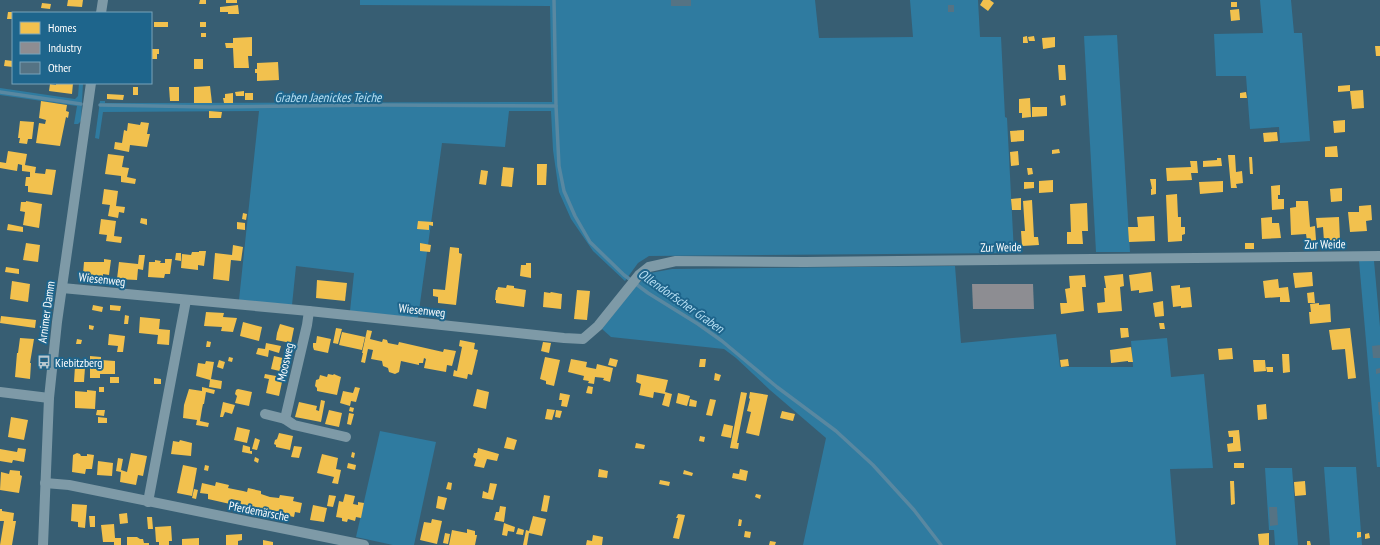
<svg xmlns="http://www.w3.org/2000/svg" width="1380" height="545" viewBox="0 0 1380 545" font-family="'PT Sans Narrow',sans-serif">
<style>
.green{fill:#2f7ba0}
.homes{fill:#f2c14e}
.industry{fill:#8d8d92}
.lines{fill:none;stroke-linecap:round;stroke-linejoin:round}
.stream{stroke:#5988a1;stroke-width:3.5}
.building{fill:#557384}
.street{stroke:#7e9aa7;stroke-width:10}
.labels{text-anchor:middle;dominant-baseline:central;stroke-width:4;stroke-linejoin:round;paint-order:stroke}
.street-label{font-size:12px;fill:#fff;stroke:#1e658c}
.poi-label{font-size:12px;fill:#fff;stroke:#1e658c;text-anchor:start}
.water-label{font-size:13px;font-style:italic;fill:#b6dff3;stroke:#1e658c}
</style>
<rect width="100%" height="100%" fill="#375e73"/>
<g class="green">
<polygon points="360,0 815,0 819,38 913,37 910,0 978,0 980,37 1001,37 1005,117 1007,118 1014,253 649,256 638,263 625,281 593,251 571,219 559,192 553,150 551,111 509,111 505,147 442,143 418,318 350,311 354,273 296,266 292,305 239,300 259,111 103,112 99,139 95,138 100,101 105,101 105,103 135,103 552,102 550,6 360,5"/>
<polygon points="1260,0 1291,0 1294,33 1302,33 1310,141 1280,143 1279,127 1250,129 1246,76 1216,76 1214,34 1263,33"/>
<polygon points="1117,35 1130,252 1096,252 1084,36"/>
<polygon points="79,83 83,83 81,121 78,124 74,124 77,106 0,95 0,88 75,99 78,96"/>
<polygon points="1359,261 1374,261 1380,327 1380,467 1377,467"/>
<polygon points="955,266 961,343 1056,334 1060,367 1133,367 1131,341 1167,338 1171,377 1204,374 1213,468 1170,469 1176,545 803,545 826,438 770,390 736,358 724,349 611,337 602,329 635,287 650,273 672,269"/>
<polygon points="380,431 436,442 414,545 393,545 356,537"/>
<polygon points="1324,467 1356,467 1362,545 1330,545"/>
<polygon points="1265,468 1292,468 1298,545 1275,545 1274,530 1269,530"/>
</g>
<g class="homes">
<polygon points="68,0 83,0 82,7 67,6"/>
<polygon points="200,0 206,0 206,4 199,4"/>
<rect x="226" y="0" width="11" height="3"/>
<polygon points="983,0 990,0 994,3 988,11 980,5"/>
<rect x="1231" y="2" width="6" height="5"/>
<polygon points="42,3 51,4 50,9 41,8"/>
<polygon points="238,5 239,14 228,14 228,12 220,12 220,7"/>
<polygon points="1239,9 1240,20 1231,21 1230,10"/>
<polygon points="8,12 13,12 13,19 7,19"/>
<rect x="154" y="22" width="14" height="5"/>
<rect x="200" y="22" width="6" height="5"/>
<rect x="201" y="33" width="5" height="4"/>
<polygon points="1027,36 1028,43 1023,43 1023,37"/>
<polygon points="1034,36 1035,41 1029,41 1028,37"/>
<polygon points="252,37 252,56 248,56 249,68 234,68 233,48 226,48 225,43 233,43 233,38"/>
<polygon points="1055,37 1055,47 1043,49 1042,38"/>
<polygon points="1375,46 1380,46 1380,56 1376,56"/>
<rect x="151" y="49" width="8" height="5"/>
<rect x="151" y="54" width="6" height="5"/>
<rect x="194" y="59" width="9" height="10"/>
<polygon points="5,60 13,61 13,67 4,66"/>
<polygon points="278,62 279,80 257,81 257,73 255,73 255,69 257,69 257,63"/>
<polygon points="1058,65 1065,65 1066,80 1059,80"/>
<polygon points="56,83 73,83 72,94 49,91 50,84 56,85"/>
<polygon points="1350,85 1350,91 1338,92 1338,86"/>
<polygon points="210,86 212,103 194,103 194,87"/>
<rect x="133" y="87" width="5" height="8"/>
<polygon points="169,87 179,87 179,101 170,101"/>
<polygon points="1363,90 1364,108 1352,109 1350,91"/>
<polygon points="244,91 244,96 236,96 235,92"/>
<polygon points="1246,92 1247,98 1240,98 1240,93"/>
<polygon points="233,93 233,103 224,103 223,98 225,98 225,94"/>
<rect x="245" y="93" width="8" height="7"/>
<polygon points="107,94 124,95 123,100 107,99"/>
<polygon points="1065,95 1066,105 1061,106 1060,96"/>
<polygon points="1030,98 1031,117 1022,118 1022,113 1019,113 1019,99"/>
<polygon points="41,101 67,105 66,111 69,112 68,118 66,117 60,146 36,143 39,123 45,124 46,120 39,118"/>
<polygon points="1032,107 1047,107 1047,116 1032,117"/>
<polygon points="209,111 222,112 221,118 209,118"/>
<polygon points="1345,120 1345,132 1334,133 1333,121"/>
<polygon points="20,121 34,122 32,139 28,139 27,144 19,143 20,138 18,138"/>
<polygon points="141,122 149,123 147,134 150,134 147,147 130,145 129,152 114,149 115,142 122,143 124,130 127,131 128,123 140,125"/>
<polygon points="1024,130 1024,141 1011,142 1010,131"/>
<polygon points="1277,132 1278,141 1264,142 1263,133"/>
<polygon points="1337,146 1338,157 1325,157 1325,147"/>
<polygon points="1059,149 1060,153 1052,154 1052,150"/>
<polygon points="8,151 27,154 25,165 36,167 35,173 45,174 46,169 56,170 52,195 28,192 28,186 25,186 26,177 30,177 30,172 22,171 22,165 18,164 17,171 0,168 0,162 6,163"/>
<polygon points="1018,151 1019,165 1011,166 1010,152"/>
<polygon points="108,154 124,156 122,167 129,168 127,177 136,179 135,184 121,182 121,176 105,174"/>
<polygon points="1228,155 1235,155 1236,172 1242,171 1243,183 1236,184 1237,188 1231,188"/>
<polygon points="1249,157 1252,157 1253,174 1250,174"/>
<polygon points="1217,158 1221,158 1222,166 1203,167 1203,161 1217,160"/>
<polygon points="1190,161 1197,161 1198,173 1191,173 1192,180 1167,181 1166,168 1191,167"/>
<polygon points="537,164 547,164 546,185 537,185"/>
<polygon points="503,167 514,168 512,187 501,186"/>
<polygon points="1027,168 1032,168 1033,174 1028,175"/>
<polygon points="481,170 488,171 486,185 479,184"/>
<polygon points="1150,179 1156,179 1156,194 1151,195 1151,189 1152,189"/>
<polygon points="1053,180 1053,192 1039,193 1039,181"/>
<polygon points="1223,181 1223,192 1200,194 1199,182"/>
<polygon points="1024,182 1034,182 1034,188 1024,189"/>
<polygon points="1280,185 1280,195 1278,195 1278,199 1284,199 1284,209 1272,210 1271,186"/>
<polygon points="1342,188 1342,201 1331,202 1330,189"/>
<polygon points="104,189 118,191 116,206 125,207 124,213 119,212 118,218 108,216 110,205 102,204"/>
<polygon points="1177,194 1178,217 1181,217 1181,227 1185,227 1185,234 1182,235 1182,241 1168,242 1166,195"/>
<polygon points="1021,198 1021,210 1012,210 1011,199"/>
<polygon points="1032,200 1034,237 1038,237 1039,245 1022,246 1021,231 1025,231 1023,201"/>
<polygon points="26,201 42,204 39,228 23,225 25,212 20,211 21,202 26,202"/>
<polygon points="1296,201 1308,201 1310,227 1315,226 1316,240 1307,241 1306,234 1291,235 1290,208 1296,207"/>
<polygon points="1087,203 1088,231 1082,231 1083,244 1067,244 1067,232 1071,232 1070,204"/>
<polygon points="1371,205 1372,220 1366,221 1367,231 1350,232 1348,212 1359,212 1359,206"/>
<polygon points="243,213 247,214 246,220 242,219"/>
<polygon points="1154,216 1155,241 1129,242 1128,227 1138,227 1137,217"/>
<polygon points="1272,217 1272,223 1279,223 1281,238 1262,239 1261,218"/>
<polygon points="1339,217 1340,240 1324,241 1323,227 1317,228 1316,218"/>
<polygon points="141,218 147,219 147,225 140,223"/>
<polygon points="101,219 116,221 114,236 122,237 121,243 106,241 107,235 99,234"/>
<polygon points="418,221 433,222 433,226 429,225 429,230 417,229"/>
<polygon points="237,222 245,223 245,230 237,229"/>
<polygon points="8,224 23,227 23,232 7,230"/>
<polygon points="26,243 40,245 38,262 23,260"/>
<polygon points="420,243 431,245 430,252 420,251"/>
<rect x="1245" y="243" width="9" height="6"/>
<polygon points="233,245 243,247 241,261 231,260 229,281 213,279 215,253 232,255"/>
<polygon points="450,247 459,248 459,253 462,254 456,305 438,303 438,297 433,296 433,289 445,290"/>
<polygon points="199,251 206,251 204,266 198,265 198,270 181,268 182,254 191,255 192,252 199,252"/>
<polygon points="176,253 181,253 181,261 175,260"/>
<polygon points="139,255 145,255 143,270 138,269 137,280 117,279 119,262 138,264"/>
<polygon points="104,259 111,260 109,275 103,274 103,277 83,274 84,262 104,262"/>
<polygon points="165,259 172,259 170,274 165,274 164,278 148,277 149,262 155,262 155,260 161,261 160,263 165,263"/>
<polygon points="526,263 531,263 531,278 520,276 521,265 526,265"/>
<polygon points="6,267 19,269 19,274 5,272"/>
<polygon points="1151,272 1153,291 1139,293 1139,290 1131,291 1129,275"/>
<polygon points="1312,272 1313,286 1295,288 1293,273"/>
<polygon points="1123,274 1124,286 1120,287 1122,311 1098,313 1097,303 1105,302 1104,288 1106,288 1104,276"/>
<polygon points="1085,275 1086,287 1082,287 1084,311 1061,314 1060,303 1067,303 1065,289 1070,288 1069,276"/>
<polygon points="1278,279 1279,288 1288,287 1290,302 1280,302 1280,297 1265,298 1263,281"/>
<polygon points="317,280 347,283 345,301 316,298"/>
<polygon points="12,281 30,284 28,302 10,299"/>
<polygon points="507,285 514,286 514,288 526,290 524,307 496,303 496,300 495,300 496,290 497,290 498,287 506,288"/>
<polygon points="1180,285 1180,288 1190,287 1192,307 1181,308 1181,306 1173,307 1171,286"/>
<polygon points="577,290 590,291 587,320 574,319"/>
<polygon points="544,292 550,293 551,292 562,294 561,309 543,307"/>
<polygon points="1314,292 1315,303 1308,303 1307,293"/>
<polygon points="1163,301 1164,316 1155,317 1153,303"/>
<polygon points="1319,303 1319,305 1330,304 1331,322 1310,324 1309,312 1311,312 1310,304"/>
<polygon points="93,305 103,307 102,312 92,310"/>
<polygon points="110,305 121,306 120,311 110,310"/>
<polygon points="206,312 224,313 223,317 237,318 233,332 221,331 222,327 204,326"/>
<polygon points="125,315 129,316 128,324 124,324"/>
<polygon points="1,316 36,320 35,328 0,323"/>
<polygon points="140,317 160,319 159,329 170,330 169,345 157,344 158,335 139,333"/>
<polygon points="243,322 262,327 259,341 240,336"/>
<polygon points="1159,323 1164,323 1165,329 1160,329"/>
<polygon points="280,324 294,328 291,343 276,340 277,333"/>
<polygon points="89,325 94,326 93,330 89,329"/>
<polygon points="336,328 342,329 338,344 333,343"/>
<polygon points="1120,328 1128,328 1129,337 1121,338"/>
<polygon points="1350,328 1356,378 1348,379 1345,349 1332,350 1329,330"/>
<polygon points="367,330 372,331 370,339 382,342 383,339 387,340 388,343 398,345 399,342 443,352 444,349 456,351 452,366 447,365 446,372 424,368 426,359 424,358 423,363 419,363 419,365 401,361 399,372 395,374 389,372 388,368 383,366 382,361 371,359 373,350 368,349 365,363 361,362 363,353 362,353"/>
<polygon points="342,332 365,337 362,350 339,345"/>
<polygon points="109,334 125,336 123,352 117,352 118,346 108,345"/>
<polygon points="317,336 331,339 328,353 314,350 313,347 313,343 316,343"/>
<polygon points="20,338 34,339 30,363 31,363 30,379 15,377 17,353 18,353"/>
<polygon points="77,339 82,340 81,344 76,344"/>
<polygon points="460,340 475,343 474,349 478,350 472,375 468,374 467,379 453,376 454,370 457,371 462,347 459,346"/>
<polygon points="207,341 211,342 210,347 206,347"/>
<polygon points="543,342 551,343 549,353 541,351"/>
<polygon points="266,343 281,346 279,353 269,350 268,357 256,354 258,348 265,349"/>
<polygon points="1131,347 1133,362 1128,362 1128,361 1111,363 1110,350"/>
<polygon points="1232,348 1233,359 1219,360 1218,349"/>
<polygon points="1282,354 1289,354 1290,372 1283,373"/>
<polygon points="90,356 101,357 101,360 115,361 115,374 100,374 100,378 90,378"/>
<polygon points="274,356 287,359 284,372 271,369"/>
<polygon points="229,357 233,358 232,362 228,361"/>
<polygon points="545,357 560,360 554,386 546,384 546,381 540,379"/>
<polygon points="610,358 618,360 616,367 608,365"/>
<polygon points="571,359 587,362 586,367 596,369 597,364 613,368 610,382 603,380 604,378 595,377 594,384 588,383 589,381 583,380 584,376 568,372"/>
<polygon points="700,359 706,359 705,367 699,367"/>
<polygon points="1068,359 1069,366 1061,367 1060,360"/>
<polygon points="219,360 225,362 223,369 217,367"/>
<polygon points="1253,360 1265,360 1266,371 1254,372"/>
<polygon points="206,361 214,362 211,379 222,381 221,389 209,387 210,380 196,376 198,363 205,364"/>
<polygon points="75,366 85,367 84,382 74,382"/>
<polygon points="1266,367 1273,367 1273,372 1267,372"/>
<polygon points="715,373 721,375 719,381 714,380"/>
<polygon points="265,374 276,376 275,380 282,382 279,396 266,393 269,379 264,378"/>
<polygon points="328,374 333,375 334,374 336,375 341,377 337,395 317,391 317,388 315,386 316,380 319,379 320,375 327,377"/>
<polygon points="637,374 668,380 665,392 672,394 669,407 662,405 665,394 654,392 653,398 639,395 641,384 636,382"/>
<rect x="110" y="377" width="9" height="6"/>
<polygon points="154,378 161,379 161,384 154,384"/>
<polygon points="588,386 593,387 592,394 586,393"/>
<rect x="99" y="387" width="5" height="5"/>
<polygon points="202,387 215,390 214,394 206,392 204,404 203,404 202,409 200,421 209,423 208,427 196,425 197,420 183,418 184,405 189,389 202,391"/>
<polygon points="355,387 360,388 356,402 351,401 350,406 340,403 343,391 353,393"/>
<polygon points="238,389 252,392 249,406 235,403 237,396 235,394 236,390"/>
<polygon points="477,389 489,392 486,409 473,406"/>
<polygon points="87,390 96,391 95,409 75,408 75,391 87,392"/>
<polygon points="741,392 747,393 737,443 739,443 738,449 730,448"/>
<polygon points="750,392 768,395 759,436 746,433 751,412 747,411 750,399 749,398"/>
<polygon points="560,393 570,395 567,407 561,406 562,400 559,400"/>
<polygon points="678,393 690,396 687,406 676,403"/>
<polygon points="690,399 697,401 696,407 689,406"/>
<polygon points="710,399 716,400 712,416 706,415"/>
<polygon points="321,400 325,401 321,422 295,417 299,402 317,406 316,410 319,411"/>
<polygon points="223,402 235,405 232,414 225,412 223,417 220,417"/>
<polygon points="1266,404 1267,419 1258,420 1257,405"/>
<polygon points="350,407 354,408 353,412 349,411"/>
<polygon points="547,409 555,410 552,420 545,419"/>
<polygon points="97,410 105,410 104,416 96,415"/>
<polygon points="329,410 342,413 339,427 325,424"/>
<polygon points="556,410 562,411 560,418 555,417"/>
<polygon points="782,411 795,414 793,421 780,418"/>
<polygon points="349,413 354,414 351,425 347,424"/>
<polygon points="11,417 28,420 24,440 8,437"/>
<polygon points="98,417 107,418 107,423 98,423"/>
<polygon points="724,424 733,426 731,438 721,436"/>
<polygon points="237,427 250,430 247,443 234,440"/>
<polygon points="1239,430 1241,451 1228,452 1227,444 1233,443 1233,437 1229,437 1228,431"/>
<polygon points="279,433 293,436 290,450 276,447 276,445 274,444 275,440 277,439"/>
<polygon points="700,436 705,437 704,442 699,441"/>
<polygon points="507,437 517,440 514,450 504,448"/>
<polygon points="255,438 260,440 257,450 252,449"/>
<polygon points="180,440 192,443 191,456 171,454 173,441 179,442"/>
<polygon points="636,443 645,445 644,449 635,448"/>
<polygon points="243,445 250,447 250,451 252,451 252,454 242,452"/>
<polygon points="294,446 302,447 299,458 291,457"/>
<polygon points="18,448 26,449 24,462 13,460 12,463 0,461 0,449 17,452"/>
<polygon points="478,448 499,454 497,461 487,459 484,468 474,466 476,459 473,457 474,453 477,453"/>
<polygon points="352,452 355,453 354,458 351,457"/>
<polygon points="77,453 80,454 81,456 87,456 87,454 94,455 92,469 86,469 85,474 72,472 73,455"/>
<polygon points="131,453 147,456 143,476 138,475 136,485 120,482 121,472 116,471 118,458 123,459 121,470 127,472"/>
<polygon points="322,454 338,458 336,469 341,470 338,484 332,483 334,477 317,473"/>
<polygon points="255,457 259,459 258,463 254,461"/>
<polygon points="98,461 113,463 112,476 97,475"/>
<polygon points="348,463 356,465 355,470 347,468"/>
<rect x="1234" y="463" width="10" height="5"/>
<polygon points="183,465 197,468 192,496 177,493"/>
<polygon points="205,465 209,466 208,471 204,470"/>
<polygon points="599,469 608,471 607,478 598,477"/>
<polygon points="740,469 748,471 746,481 732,478 733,473 739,474"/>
<polygon points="10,470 20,471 20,475 22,476 19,493 0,490 1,472 9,474"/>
<polygon points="684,470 693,473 692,476 683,474"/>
<polygon points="660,480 670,482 669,486 659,484"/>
<polygon points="1230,481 1234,481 1235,504 1231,505"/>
<polygon points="1305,481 1306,495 1295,496 1294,482"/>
<polygon points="216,482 229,485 228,488 243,491 247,492 248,488 261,491 261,494 270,497 279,498 280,495 294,497 293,501 302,503 300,513 295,512 294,517 240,506 241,501 231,499 230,504 208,499 208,494 200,493 202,483 215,486"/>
<polygon points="448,482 452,483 451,490 446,489"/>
<polygon points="490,483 497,484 493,500 482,498 483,491 488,493"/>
<polygon points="194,489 198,490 196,499 192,498"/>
<polygon points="345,494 355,496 353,504 358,505 358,502 364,503 361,518 356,517 355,521 348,519 347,522 342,521 342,518 336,517 339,501 343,502"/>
<polygon points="756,494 761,495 760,499 755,497"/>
<polygon points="329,495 336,496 333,507 327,506"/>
<polygon points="544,495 550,496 547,512 541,511"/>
<polygon points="438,496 447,498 444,510 436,508"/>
<polygon points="72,504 87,505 85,528 78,527 78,522 71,521"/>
<polygon points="313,505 327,508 324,522 310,520"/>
<polygon points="500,506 506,507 504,522 494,520 496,512 499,512"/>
<polygon points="0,509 2,509 2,511 14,513 13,521 16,521 12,545 0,545 4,521 0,521"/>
<polygon points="127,513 128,523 120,524 119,514"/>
<polygon points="678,514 685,515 679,539 673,538 678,518 676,518"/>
<polygon points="89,516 95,516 95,527 90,527"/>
<polygon points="533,516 546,519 542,536 529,533 527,545 523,545 526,530 529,531"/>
<polygon points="147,517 152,517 153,529 148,529"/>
<polygon points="432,519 442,521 437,544 420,540 424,522 431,523"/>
<polygon points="739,519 742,520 741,526 738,526"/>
<polygon points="504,523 515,527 514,532 508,531 507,536 502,535"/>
<polygon points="114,524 115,538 121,538 121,545 114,545 114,542 103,542 101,525"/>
<polygon points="171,526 172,541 169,541 169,545 159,545 159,542 156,542 155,527"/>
<polygon points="518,528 524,530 523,535 516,534"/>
<polygon points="467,529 475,531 475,535 477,535 475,545 449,545 452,530 467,533"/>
<polygon points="745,531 751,532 750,538 744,537"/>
<polygon points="1357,532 1361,532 1361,537 1357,538"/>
<polygon points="445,533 450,534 448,544 443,543"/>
<polygon points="1269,533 1269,545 1259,545 1258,534"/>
<polygon points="1369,533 1370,538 1365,539 1365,534"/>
<polygon points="242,534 242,540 238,541 238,545 226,545 226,535"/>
<polygon points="593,535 603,537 602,545 586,545 587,540 592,541"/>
<polygon points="127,537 137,537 140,539 143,539 144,543 149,543 149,545 127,545"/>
<polygon points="199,538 199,545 182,545 182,539"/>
<polygon points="263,540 273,542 273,545 263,545"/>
<polygon points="770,541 776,542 775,545 769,545"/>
<polygon points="1307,541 1310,541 1311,545 1307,545"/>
</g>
<polygon class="industry" points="972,284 1033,284 1034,309 973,309"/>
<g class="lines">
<g class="stream">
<polyline points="554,0 556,106 559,166 564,191 575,216 590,242 624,275 648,293 698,324 722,341 777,387 836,431 873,465 914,510 941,545"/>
<polyline points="0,92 81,104"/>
<polyline points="100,105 209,107 380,105 556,106"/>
</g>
</g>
<g class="building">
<rect x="671" y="0" width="20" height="6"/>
<rect x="948" y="5" width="6" height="7"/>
<polygon points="1380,345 1380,358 1373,358 1372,346"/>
<polygon points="1380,368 1380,373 1376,374 1376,369"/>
<polygon points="1378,402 1380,402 1380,415 1379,415"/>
<polygon points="1269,507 1277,507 1278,525 1270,526"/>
</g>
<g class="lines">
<g class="street">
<polyline points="101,13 103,0"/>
<polyline points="62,288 309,311 564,338 583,339 598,326 639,275 649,267 676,261 805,262 1380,256"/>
<polyline points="0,392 49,398"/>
<polyline points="265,414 285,419 294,425 346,437"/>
<polyline points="285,419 307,325 309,311"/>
<polyline points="45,483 69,485 364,545"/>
<polyline points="148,502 186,300"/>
<polyline points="43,545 49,398 57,322 91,83"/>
</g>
</g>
<defs>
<g id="bus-bare" transform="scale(1.08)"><path d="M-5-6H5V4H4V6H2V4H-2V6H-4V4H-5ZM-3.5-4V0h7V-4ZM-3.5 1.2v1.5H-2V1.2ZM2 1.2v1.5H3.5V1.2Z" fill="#b9c7ce" stroke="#1e658c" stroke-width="2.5" paint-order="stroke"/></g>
</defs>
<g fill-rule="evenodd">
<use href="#bus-bare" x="44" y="362"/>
</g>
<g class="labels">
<g class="street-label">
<text transform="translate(1325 244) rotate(-1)">Zur Weide</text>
<text transform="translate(1001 247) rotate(-1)">Zur Weide</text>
<text transform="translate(102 279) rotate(6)">Wiesenweg</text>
<text transform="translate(422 310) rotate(6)">Wiesenweg</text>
<text transform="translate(46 312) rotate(-82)">Arnimer Damm</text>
<text transform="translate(285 362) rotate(-77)">Moosweg</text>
<text transform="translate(259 511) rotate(11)">Pferdemärsche</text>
</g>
<g class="poi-label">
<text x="55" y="362">Kiebitzberg</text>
</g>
<g class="water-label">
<text x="328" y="97">Graben Jaenickes Teiche</text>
<text transform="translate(681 301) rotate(35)">Ollendorfscher Graben</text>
</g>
</g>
<rect x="12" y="12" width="140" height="72" fill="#1e658c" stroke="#78a3ba"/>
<rect x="20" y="22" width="20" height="12" fill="#f2c14e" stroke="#78a3ba"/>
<text x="48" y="32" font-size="12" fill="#ffffff">Homes</text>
<rect x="20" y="42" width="20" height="12" fill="#8d8d92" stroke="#78a3ba"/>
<text x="48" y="52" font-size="12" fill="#ffffff">Industry</text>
<rect x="20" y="62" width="20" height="12" fill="#557384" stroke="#78a3ba"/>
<text x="48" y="72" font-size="12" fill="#ffffff">Other</text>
</svg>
